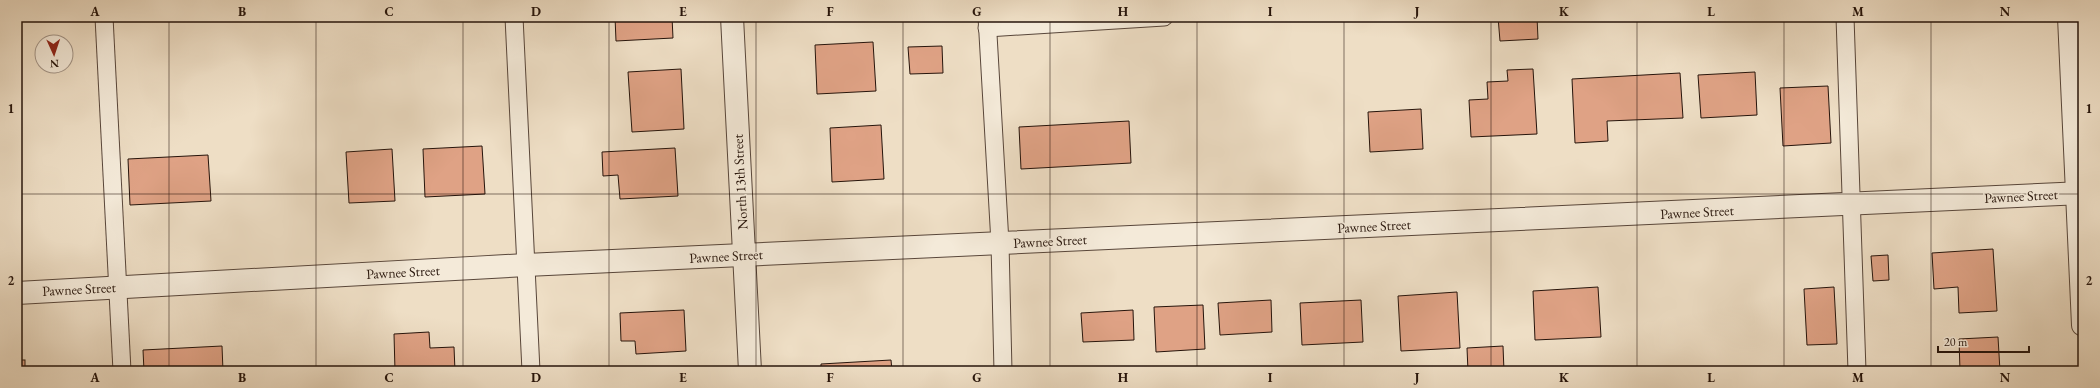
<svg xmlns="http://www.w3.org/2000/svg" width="2100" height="388" viewBox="0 0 2100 388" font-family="'EB Garamond',serif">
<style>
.building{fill:#dfa285;stroke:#26140b}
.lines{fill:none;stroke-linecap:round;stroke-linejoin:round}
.service-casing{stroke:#58463a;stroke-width:19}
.minor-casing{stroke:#58463a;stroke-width:24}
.service{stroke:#f4ead9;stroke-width:17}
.minor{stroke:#f4ead9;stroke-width:22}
.grid{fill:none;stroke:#26140b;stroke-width:1;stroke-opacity:0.55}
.labels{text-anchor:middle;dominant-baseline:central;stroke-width:3;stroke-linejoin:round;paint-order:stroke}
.street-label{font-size:14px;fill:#26140b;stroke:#f4ead9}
.neatline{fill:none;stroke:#26140b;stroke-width:1.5}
.grid-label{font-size:13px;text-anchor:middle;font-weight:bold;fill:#26140b}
</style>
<rect width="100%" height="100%" fill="#eedec5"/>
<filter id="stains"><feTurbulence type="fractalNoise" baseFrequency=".005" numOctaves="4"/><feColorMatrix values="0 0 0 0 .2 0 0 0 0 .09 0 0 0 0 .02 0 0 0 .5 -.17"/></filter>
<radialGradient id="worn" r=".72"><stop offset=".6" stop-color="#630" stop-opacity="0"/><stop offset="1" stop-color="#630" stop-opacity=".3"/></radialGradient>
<g class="building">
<polygon points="615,17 672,17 673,38 616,41"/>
<polygon points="809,17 854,17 809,19"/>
<polygon points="1498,17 1537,17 1538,39 1500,41"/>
<polygon points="873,42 876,91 817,94 815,45"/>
<polygon points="942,46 943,73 910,74 908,47"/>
<polygon points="681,69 684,129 632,132 628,72"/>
<polygon points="1533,69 1537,134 1471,137 1469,100 1488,99 1487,82 1508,81 1507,70"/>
<polygon points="1755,72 1757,115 1701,118 1698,75"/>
<polygon points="1680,73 1683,118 1607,121 1608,141 1575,143 1572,79"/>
<polygon points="1828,86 1831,143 1783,146 1780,88"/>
<polygon points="1421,109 1423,149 1370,152 1368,112"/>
<polygon points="1129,121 1131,163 1021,169 1019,127"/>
<polygon points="881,125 884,179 832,182 830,128"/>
<polygon points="482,146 485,194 425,197 423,149"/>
<polygon points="675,148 678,196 620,199 618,175 603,176 602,152"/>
<polygon points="392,149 395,201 349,203 346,152"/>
<polygon points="208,155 211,201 130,205 128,159"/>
<polygon points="1993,249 1997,311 1959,313 1958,287 1934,289 1932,253"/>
<polygon points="1888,255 1889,280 1873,281 1871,256"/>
<polygon points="1598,287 1601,337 1535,340 1533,291"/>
<polygon points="1834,287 1837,344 1807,345 1804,289"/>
<polygon points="1457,292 1460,348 1401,351 1398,296"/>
<polygon points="1271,300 1272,332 1220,335 1218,303"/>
<polygon points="1361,300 1363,342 1302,345 1300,303"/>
<polygon points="1203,305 1205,349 1156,352 1154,307"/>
<polygon points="684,310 686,351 636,354 635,341 621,341 620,313"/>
<polygon points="1133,310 1134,340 1083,342 1081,313"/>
<polygon points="429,332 430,348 454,347 455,371 395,371 394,334"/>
<polygon points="1998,337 2000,371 1960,371 1959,339"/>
<polygon points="222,346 223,371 144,371 143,350"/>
<polygon points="1503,346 1504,371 1468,371 1467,348"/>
<rect x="17" y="360" width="8" height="11"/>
<polygon points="891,360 892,371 821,371 821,364"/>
</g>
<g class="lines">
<g class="service-casing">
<g id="service">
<polyline points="104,17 122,371"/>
<polyline points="514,17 531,371"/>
<polyline points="987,17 1000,243 1003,371"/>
<polyline points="1845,17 1857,371"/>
<polyline points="987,28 1164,17"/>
</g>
</g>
<g class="minor-casing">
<g id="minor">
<polyline points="732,17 750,371"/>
<polyline points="2069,17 2083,325"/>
<polyline points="17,293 526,265 2083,193"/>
</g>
</g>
<use href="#service" class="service"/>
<use href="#minor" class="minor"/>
</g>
<path class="grid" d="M169,17V371M316,17V371M463,17V371M609,17V371M756,17V371M903,17V371M1050,17V371M1197,17V371M1344,17V371M1491,17V371M1637,17V371M1784,17V371M1931,17V371M17,194H2083"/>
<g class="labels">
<g class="street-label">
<text transform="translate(740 182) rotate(-93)">North 13th Street</text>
<text transform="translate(2021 196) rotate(-3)">Pawnee Street</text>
<text transform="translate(1697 212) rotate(-3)">Pawnee Street</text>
<text transform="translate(1374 226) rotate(-3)">Pawnee Street</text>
<text transform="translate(1050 241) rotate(-3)">Pawnee Street</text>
<text transform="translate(726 256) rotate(-3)">Pawnee Street</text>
<text transform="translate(403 272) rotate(-3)">Pawnee Street</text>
<text transform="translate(79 289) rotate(-3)">Pawnee Street</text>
</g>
</g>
<rect width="2100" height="388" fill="none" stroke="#eedec5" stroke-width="44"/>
<g transform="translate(54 54) rotate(177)"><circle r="19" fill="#f4ead9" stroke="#a29487"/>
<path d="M0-3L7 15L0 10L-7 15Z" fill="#8f2418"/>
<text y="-6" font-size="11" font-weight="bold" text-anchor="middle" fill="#26140b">N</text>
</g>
<path d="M1938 346v6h91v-6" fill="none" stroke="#26140b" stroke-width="2"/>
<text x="1944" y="346" font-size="12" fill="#26140b" stroke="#f4ead9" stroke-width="3" paint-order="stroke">20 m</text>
<rect x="22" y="22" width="2056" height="344" class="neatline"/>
<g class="grid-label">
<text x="95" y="16">A</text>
<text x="242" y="16">B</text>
<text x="389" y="16">C</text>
<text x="536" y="16">D</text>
<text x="683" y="16">E</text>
<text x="830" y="16">F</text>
<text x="977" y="16">G</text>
<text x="1123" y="16">H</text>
<text x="1270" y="16">I</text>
<text x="1417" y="16">J</text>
<text x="1564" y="16">K</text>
<text x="1711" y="16">L</text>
<text x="1858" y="16">M</text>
<text x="2005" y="16">N</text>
<text x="11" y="113">1</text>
<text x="2089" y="113">1</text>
<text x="11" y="285">2</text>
<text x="2089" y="285">2</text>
<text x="95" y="382">A</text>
<text x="242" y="382">B</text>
<text x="389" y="382">C</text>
<text x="536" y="382">D</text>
<text x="683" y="382">E</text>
<text x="830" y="382">F</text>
<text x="977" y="382">G</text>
<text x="1123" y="382">H</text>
<text x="1270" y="382">I</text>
<text x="1417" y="382">J</text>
<text x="1564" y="382">K</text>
<text x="1711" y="382">L</text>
<text x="1858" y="382">M</text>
<text x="2005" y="382">N</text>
</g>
<rect width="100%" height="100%" filter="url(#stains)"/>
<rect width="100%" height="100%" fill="url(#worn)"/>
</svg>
